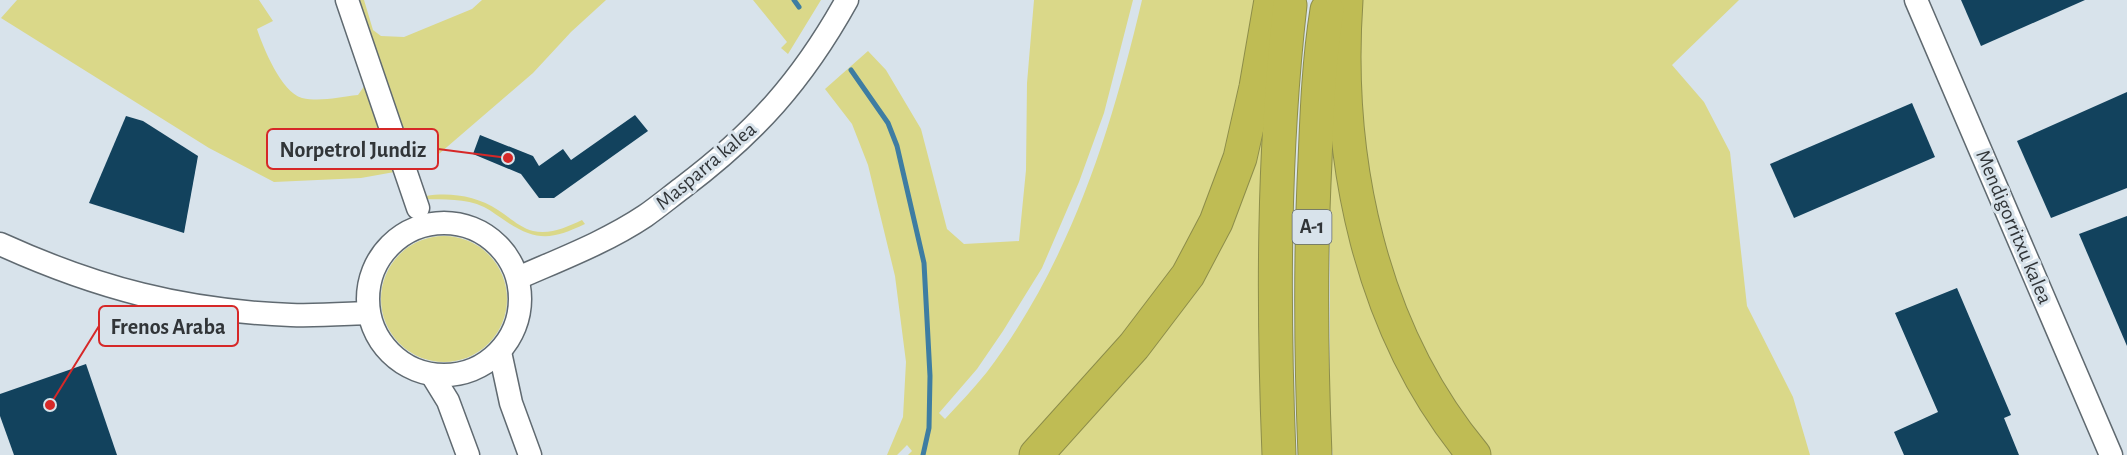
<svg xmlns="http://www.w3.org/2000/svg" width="2127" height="455" viewBox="0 0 2127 455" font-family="'Alegreya Sans',sans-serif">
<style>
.green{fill:#dad889}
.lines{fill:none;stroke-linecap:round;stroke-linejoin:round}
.stream{stroke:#3e7da2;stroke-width:5}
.building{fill:#12425d}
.minor-casing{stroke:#606a71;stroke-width:25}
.highway-casing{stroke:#8d8d4a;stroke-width:35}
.minor{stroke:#fff;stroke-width:22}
.highway{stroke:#bfbc54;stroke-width:33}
.labels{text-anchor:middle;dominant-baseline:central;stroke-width:6;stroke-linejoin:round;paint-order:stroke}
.shield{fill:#d8e3eb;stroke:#63696e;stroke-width:1.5}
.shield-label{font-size:20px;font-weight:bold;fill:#313538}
.street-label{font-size:21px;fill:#313538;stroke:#d8e3eb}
.leader{fill:none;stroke:#d62828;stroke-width:2}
.callout-dot{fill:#d62828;stroke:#d8e3eb;stroke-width:2}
.callout{fill:#d8e3eb;stroke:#d62828;stroke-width:2}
.callout-label{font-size:22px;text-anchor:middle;font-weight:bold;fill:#313538}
</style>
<rect width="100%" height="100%" fill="#d8e3eb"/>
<g class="green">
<path d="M17,0H259L273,21L257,29C263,47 281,92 302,98C320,102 340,97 358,95L370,78L400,171L361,178L274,182L209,148L1,18Z"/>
<path d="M355,0H364L373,30L381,36L404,37L472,9L482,0H606L571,32L533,73L440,153L417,170L426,196C450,192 477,196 498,210C509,217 520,228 533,231C550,235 567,227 582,220L585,224C553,239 538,242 507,222C499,217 492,211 484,207C465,198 444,200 424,199Z"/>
<polygon points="753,0 821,0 788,54 781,48 787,42"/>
<path d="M1034,0H1133L1104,113L1079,182L1042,268L1003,331L977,369L939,413L945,419C959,404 974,388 987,372C1070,262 1111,132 1142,0H1258L1225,161L1203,216L1175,268L1132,330L1019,455H908L912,451L907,445L897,455H887L903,417L906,362L895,276L868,165L852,124L825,89L868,51L886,70L921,129L947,229L964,244L1019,241L1026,170L1027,83Z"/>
<polygon points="1358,0 1739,0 1672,65 1704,102 1730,152 1747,306 1793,397 1810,455 1488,455 1446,399 1394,290 1362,163"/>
<polygon points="1263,108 1258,296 1263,455 1048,455 1151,334"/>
<polygon points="1330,127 1460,455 1333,455 1330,435"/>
<circle cx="444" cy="299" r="63"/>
</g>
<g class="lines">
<g class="stream">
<polyline points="794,0 799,7"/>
<polyline points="851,70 888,123 897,146 924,263 930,376 929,428 923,455"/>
</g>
</g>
<g class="building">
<polygon points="1961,0 2085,0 1981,46"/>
<polygon points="2127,92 2127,188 2051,218 2017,141"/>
<polygon points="1912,103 1935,157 1794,218 1770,164"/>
<polygon points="635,115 648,131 554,198 539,198 521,174 473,154 480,135 533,156 539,166 563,149 571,160"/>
<polygon points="126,116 143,121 198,156 184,233 89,203"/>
<polygon points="2127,216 2127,346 2079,234"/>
<polygon points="1957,288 2011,415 2004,418 2019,455 1904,455 1894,432 1938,412 1895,313"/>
<polygon points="86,364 117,455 14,455 0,416 0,394"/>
</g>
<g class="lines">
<g class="minor-casing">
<g id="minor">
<polyline points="347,0 418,208"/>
<polyline points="1916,0 2111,455"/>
<circle cx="444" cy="299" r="76"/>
<path d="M0,244C97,288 184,311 291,315C316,316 343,314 368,313"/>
<path d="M518,278C561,259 606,242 645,216C658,207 670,197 682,188C755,133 802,81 847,0"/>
<polyline points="500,352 511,403 530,455"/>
<polyline points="432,375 448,401 468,455"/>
</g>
</g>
<g class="highway-casing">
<g id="highway">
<path d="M1346,0C1335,159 1370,330 1474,455"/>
<polyline points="1036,455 1134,346 1188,275 1216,222 1240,158 1256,87 1271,0"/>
<path d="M1279,455C1273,304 1273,155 1290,5"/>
<path d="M1315,455C1311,357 1310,260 1315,161C1317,111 1319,60 1327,10"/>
</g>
</g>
<use href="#minor" class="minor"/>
<use href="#highway" class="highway"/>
</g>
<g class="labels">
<rect class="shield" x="1292.5" y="210" width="39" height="34" rx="4.5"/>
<g class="shield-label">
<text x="1312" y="227">A-1</text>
</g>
<g class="street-label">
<text transform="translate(706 166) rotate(-40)">Masparra kalea</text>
<text transform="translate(2014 227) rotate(67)">Mendigorritxu kalea</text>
</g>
</g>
<path class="leader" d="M508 158L438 149M50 405L99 326"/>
<g class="callout-dot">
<circle cx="508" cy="158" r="6"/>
<circle cx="50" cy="405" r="6"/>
</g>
<g class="callout">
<rect x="267" y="129" width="171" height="40" rx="6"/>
<rect x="99" y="306" width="139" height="40" rx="6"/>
</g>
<g class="callout-label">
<text x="353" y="157">Norpetrol Jundiz</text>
<text x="168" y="334">Frenos Araba</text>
</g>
</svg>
